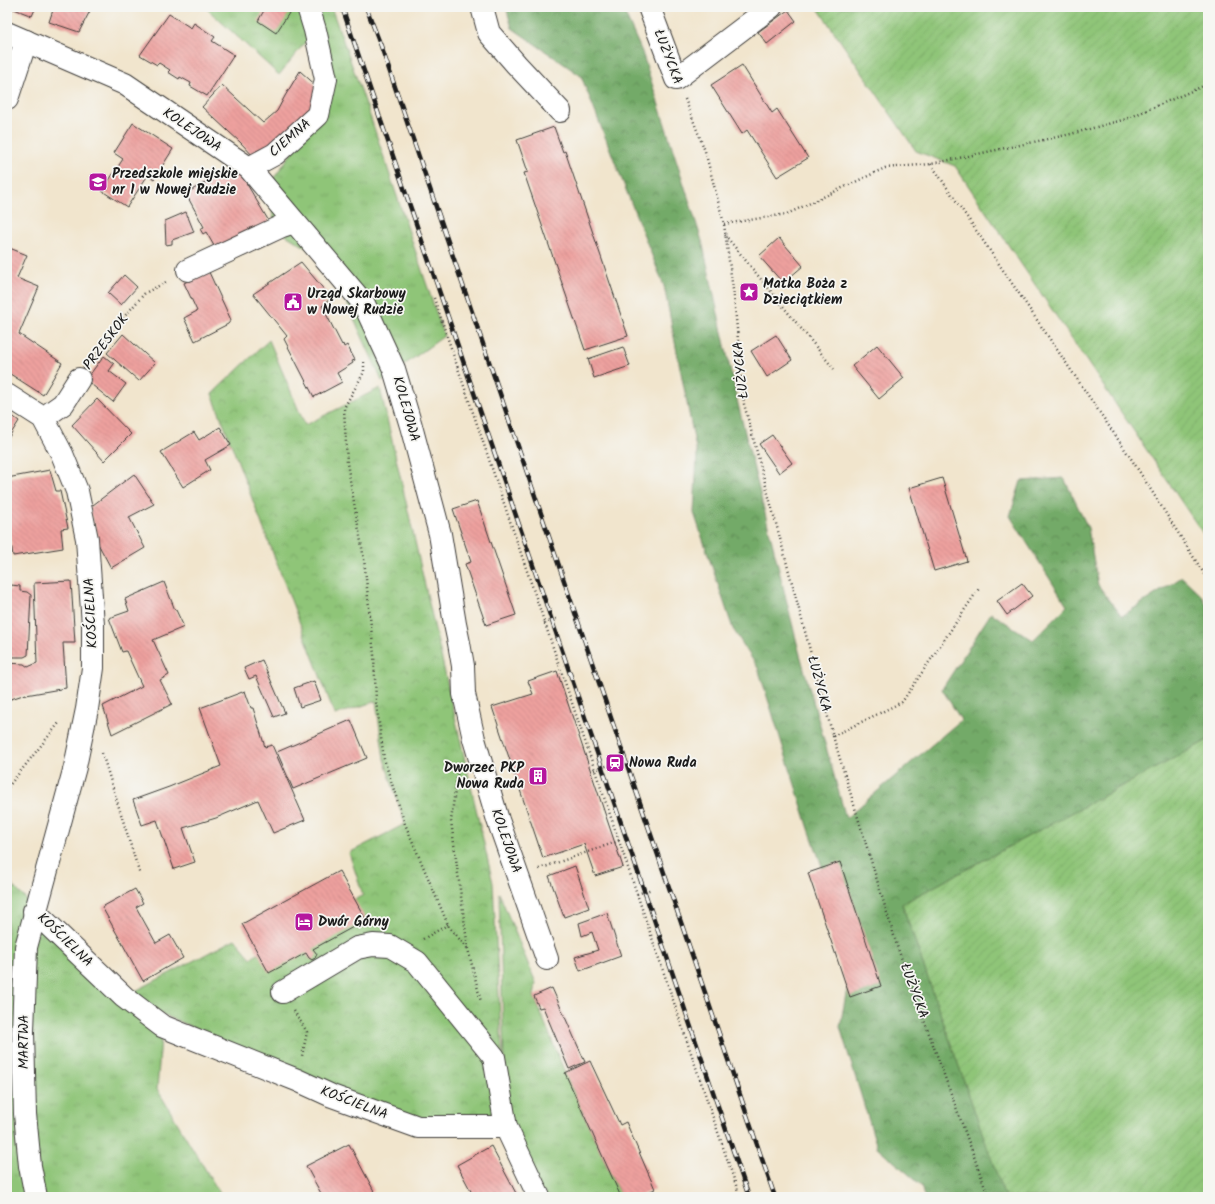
<svg xmlns="http://www.w3.org/2000/svg" width="1215" height="1204" viewBox="0 0 1215 1204" font-family="Kalam,sans-serif">
<style>
.grass{fill:url(#grass-tufts);stroke:#56704a}
.forest{fill:url(#forest-crowns);stroke:#486342}
.park{fill:url(#park-crowns);stroke:#56704a}
.garden{fill:url(#garden-furrows);stroke:#56704a}
.building{fill:url(#building-back-hatch)}
.lines{fill:none;stroke-linecap:round;stroke-linejoin:round}
.minor-casing{stroke:#3c3a37;stroke-width:24}
.path{stroke:#3c3a37;stroke-width:2.5;stroke-dasharray:1 3;stroke-linecap:butt}
.minor{stroke:#fff;stroke-width:22}
.rail-casing{stroke:#1c1c1c;stroke-width:4.5}
.rail{stroke:#f6f6f2;stroke-width:3;stroke-dasharray:9;stroke-linecap:butt}
.labels{text-anchor:middle;dominant-baseline:central;stroke-width:3.5;stroke-linejoin:round;paint-order:stroke}
.street-label{font-size:14px;fill:#1c1c1c;stroke:#f6f6f2}
.poi-label{font-size:14px;font-weight:bold;fill:#1c1c1c;stroke:#f6f6f2;text-anchor:start}
</style>
<defs>
<pattern id="grass-tufts" width="24" height="20" patternUnits="userSpaceOnUse"><rect width="24" height="20" fill="#8fc578"/><path d="M3 7l-1-3M5 7V3M7 7l1-3M15 17l-1-3M17 17v-4M19 17l1-3" fill="none" stroke="#7ba967"/></pattern>
<pattern id="forest-crowns" width="20" height="18" patternUnits="userSpaceOnUse"><rect width="20" height="18" fill="#73aa68"/><path d="M2 6a3 3 0 1 1 6 0M12 15a3 3 0 1 1 6 0" fill="none" stroke="#5e8a55"/></pattern>
<pattern id="park-crowns" width="20" height="18" patternUnits="userSpaceOnUse"><rect width="20" height="18" fill="#8fc578"/><path d="M2 6a3 3 0 1 1 6 0M12 15a3 3 0 1 1 6 0" fill="none" stroke="#7ba967"/></pattern>
<pattern id="garden-furrows" width="10" height="10" patternUnits="userSpaceOnUse"><rect width="10" height="10" fill="#8fc578"/><path d="M-1 1l2-2M0 10L10 0M9 11l2-2" fill="none" stroke="#7ba967"/></pattern>
<pattern id="building-back-hatch" width="6" height="6" patternUnits="userSpaceOnUse"><rect width="6" height="6" fill="#eda09e"/><path d="M-1 5l2 2M0 0l6 6M5-1l2 2" fill="none" stroke="#cb8988"/></pattern>
</defs>
<rect width="100%" height="100%" fill="#f6f6f2"/>
<filter id="ink" filterUnits="userSpaceOnUse"><feTurbulence type="fractalNoise" baseFrequency=".025" numOctaves="2"/><feDisplacementMap in="SourceGraphic" scale="8" xChannelSelector="R" yChannelSelector="G"/><feConvolveMatrix kernelMatrix="1 2 1 2 8 2 1 2 1" color-interpolation-filters="sRGB"/></filter>
<filter id="wash" filterUnits="userSpaceOnUse"><feTurbulence type="fractalNoise" baseFrequency=".012" numOctaves="4" result="noise"/><feDisplacementMap in="SourceGraphic" scale="16" xChannelSelector="R" yChannelSelector="G"/><feGaussianBlur stdDeviation="0.9" result="paint"/><feColorMatrix in="noise" values="0 0 0 0 0 0 0 0 0 0 0 0 0 0 0 0 0 1.4 0 .05"/><feComposite in="paint" operator="in"/></filter>
<g filter="url(#wash)">
<rect width="100%" height="100%" fill="#f1e5cd"/>
<g class="grass">
<polygon points="205,7 331,7 367,107 444,336 382,381 328,261 276,229 267,188 318,115 315,30 279,75"/>
<polygon points="7,880 25,898 34,911 162,1026 157,1089 222,1197 7,1197"/>
<polygon points="499,893 536,983 534,996 565,1073 621,1197 539,1197 506,1127"/>
</g>
<polygon class="forest" points="506,7 622,7 642,52 702,241 738,404 799,651 846,818 961,720 942,689 991,613 1033,640 1067,606 1010,516 1021,481 1064,478 1088,528 1098,585 1122,616 1182,577 1202,596 1208,607 1208,740 902,904 1005,1197 924,1197 921,1185 877,1147 840,1027 853,955 809,829 758,668 733,629 694,513 697,454 664,286 581,76 512,28"/>
<polygon class="park" points="269,340 305,425 380,388 493,883 506,1127 418,1127 124,997 235,939 251,958 363,895 349,853 405,824 384,759 376,701 335,715 212,394"/>
<g class="garden">
<polygon points="817,7 1208,7 1208,541 955,166 916,151"/>
<polygon points="1208,740 1208,1197 1006,1197 1003,1192 902,904"/>
</g>
<g id="blocks">
<g class="building">
<polygon points="9,7 36,7 32,16"/>
<polygon points="54,7 90,7 91,9 79,32 49,22"/>
<polygon points="266,7 293,7 276,33 258,21"/>
<polygon points="788,10 796,21 767,44 758,32"/>
<polygon points="169,14 191,28 194,23 215,37 212,41 234,55 207,96 190,86 191,83 180,77 179,79 168,72 170,70 159,63 157,65 140,55"/>
<polygon points="742,65 772,113 777,109 808,158 777,177 747,130 742,134 711,85"/>
<polygon points="300,71 319,88 310,113 255,158 240,142 202,107 222,85 263,123 277,111 285,96"/>
<polygon points="133,123 173,149 154,179 148,175 127,207 102,191 123,159 114,153"/>
<polygon points="554,127 563,152 565,151 628,336 585,350 524,173 528,172 517,140"/>
<polygon points="235,164 270,223 217,251 206,232 203,234 200,229 204,227 186,194 188,192 217,176"/>
<polygon points="186,212 194,232 172,240 172,244 166,245 165,221"/>
<polygon points="779,238 803,266 783,283 759,256"/>
<polygon points="7,247 27,255 17,278 39,287 19,334 62,363 43,395 7,372"/>
<polygon points="301,262 331,298 322,306 342,345 343,344 344,347 347,345 355,360 352,361 353,363 337,373 342,382 314,397 284,339 287,336 253,294"/>
<polygon points="208,270 231,320 228,324 195,341 184,318 197,311 184,283"/>
<polygon points="124,275 137,287 121,305 108,293"/>
<polygon points="123,334 155,363 139,381 107,353"/>
<polygon points="776,335 792,360 767,377 751,351"/>
<polygon points="877,345 904,378 879,399 852,366"/>
<polygon points="623,347 630,366 594,378 588,359"/>
<polygon points="104,356 114,364 109,371 126,384 113,402 86,380 99,362 99,363"/>
<polygon points="97,399 131,434 104,461 72,425"/>
<polygon points="7,412 19,421 7,440"/>
<polygon points="220,427 231,445 205,460 210,470 183,487 161,452 194,432 199,440"/>
<polygon points="772,435 792,463 779,473 759,444"/>
<polygon points="50,470 56,491 60,491 68,528 61,529 63,548 13,556 7,516 7,478"/>
<polygon points="134,474 154,504 129,517 145,548 111,568 95,538 98,536 89,508"/>
<polygon points="942,478 967,561 934,571 909,488"/>
<polygon points="477,501 516,615 486,625 465,564 471,562 453,509"/>
<polygon points="71,581 75,643 63,643 66,688 26,695 26,694 11,699 7,699 7,663 24,664 28,667 37,663 34,583"/>
<polygon points="164,582 175,610 176,610 184,627 153,640 169,675 160,680 172,704 112,734 103,706 142,686 126,651 122,652 109,618 129,611 125,599"/>
<polygon points="1022,583 1032,596 1007,615 997,601"/>
<polygon points="11,585 20,586 20,591 27,592 31,595 28,655 24,657 7,657 7,590 10,591"/>
<polygon points="262,660 285,713 274,717 256,676 249,679 244,668"/>
<polygon points="557,671 623,867 595,876 584,844 543,858 492,707 533,694 528,681"/>
<polygon points="314,681 321,700 300,707 294,688"/>
<polygon points="245,691 251,708 253,708 265,747 272,745 305,820 273,833 258,800 216,818 183,828 195,862 174,869 157,820 142,825 133,800 169,787 221,766 200,708"/>
<polygon points="351,720 367,758 293,789 277,752"/>
<polygon points="840,862 881,986 850,997 808,873"/>
<polygon points="575,866 589,908 564,917 549,876"/>
<polygon points="339,871 366,920 313,949 317,954 315,958 312,960 309,958 306,953 269,973 242,924"/>
<polygon points="135,889 143,903 136,907 156,943 170,935 183,958 143,981 102,907"/>
<polygon points="607,913 621,956 580,971 575,957 598,950 592,932 582,936 579,923"/>
<polygon points="552,988 585,1062 569,1069 543,1007 539,1008 534,996"/>
<polygon points="590,1061 620,1125 626,1122 655,1189 637,1197 621,1197 565,1073"/>
<polygon points="349,1144 374,1191 364,1197 323,1197 306,1166"/>
<polygon points="491,1146 518,1197 474,1197 457,1165"/>
</g>
</g>
</g>
<g filter="url(#ink)">
<use href="#blocks" fill-opacity="0" stroke="#3c3a37" stroke-width="1"/>
<g class="lines">
<g class="minor-casing">
<g id="minor">
<polyline points="482,7 489,33 516,64 560,111"/>
<polyline points="649,7 676,79 771,7"/>
<polyline points="7,33 125,84 249,168 364,304 394,369 411,426 440,534 455,624 459,643 463,666 464,694 474,739 498,820 547,959"/>
<polyline points="7,99 26,41"/>
<polyline points="249,168 275,154 318,115 326,79 315,30 308,7"/>
<polyline points="188,270 282,226 294,222"/>
<polyline points="7,395 43,418 62,454 77,491 87,539 93,625 93,668 87,709 75,767 26,947 23,1032 25,1114 30,1166 36,1197"/>
<polyline points="43,418 63,404 79,379"/>
<polyline points="34,911 124,997 162,1026 297,1080 332,1096 418,1127 506,1127"/>
<polyline points="283,992 357,948 373,945 390,946 417,962 494,1057 506,1127 539,1197"/>
</g>
</g>
<g class="path">
<polyline points="685,99 705,151 724,224 734,297 744,404 833,736 902,702 980,587"/>
<polyline points="931,164 1132,460 1208,580"/>
<polyline points="724,224 787,214 885,168 931,164 1071,134 1126,119 1208,84"/>
<polyline points="725,235 834,369"/>
<polyline points="434,298 619,841"/>
<polyline points="92,360 123,318 145,293 168,281"/>
<polyline points="364,362 364,372 344,408 347,463 364,559 374,655 376,701 384,759 405,824 449,927 468,949"/>
<polyline points="544,623 559,618"/>
<polyline points="833,736 898,949 987,1192 991,1197"/>
<polyline points="102,753 140,875"/>
<polyline points="459,770 457,775 451,821 468,949 481,1002"/>
<polyline points="594,770 609,765"/>
<polyline points="8,787 59,723"/>
<polyline points="539,869 619,841 739,1194"/>
<polyline points="637,894 652,889"/>
<polyline points="423,939 449,924"/>
<polyline points="294,1011 307,1032 302,1056"/>
</g>
<use href="#minor" class="minor"/>
<g class="rail-casing">
<g id="rail">
<polyline points="342,7 749,1197"/>
<polyline points="366,7 381,46 775,1197"/>
</g>
</g>
<use href="#rail" class="rail"/>
</g>
</g>
<defs>
<g id="school-square" transform="scale(1)"><rect x="-9" y="-9" width="18" height="18" rx="4" fill="#b5179e" stroke="#f6f6f2"/><path d="M0-5L7-2L0 1L-7-2ZM-4 1L0 2.5L4 1V4Q0 6-4 4Z" fill="#fff"/></g>
<g id="sight-square" transform="scale(1)"><rect x="-9" y="-9" width="18" height="18" rx="4" fill="#b5179e" stroke="#f6f6f2"/><path d="M0-6L1.8-2.2L6-1.7L2.9 1.2L3.7 5.4L0 3.3L-3.7 5.4L-2.9 1.2L-6-1.7L-1.8-2.2Z" fill="#fff"/></g>
<g id="civic-square" transform="scale(1)"><rect x="-9" y="-9" width="18" height="18" rx="4" fill="#b5179e" stroke="#f6f6f2"/><path d="M-.6-6.5H3V-4.5H.6V-3L4-1V1h2V6H-6V1h2V-1L-.6-3ZM-1.2 2.5V6h2.4V2.5Z" fill="#fff"/></g>
<g id="station-square" transform="scale(1)"><rect x="-9" y="-9" width="18" height="18" rx="4" fill="#b5179e" stroke="#f6f6f2"/><path d="M-3-6H3Q5-6 5-4V2Q5 4 3 4L4.5 6H3L1.5 4h-3L-3 6H-4.5L-3 4Q-5 4-5 2V-4Q-5-6-3-6ZM-3.5-4v3h7v-3ZM-3.5 1v1.5H-2V1ZM2 1v1.5H3.5V1Z" fill="#fff"/></g>
<g id="building-square" transform="scale(1)"><rect x="-9" y="-9" width="18" height="18" rx="4" fill="#b5179e" stroke="#f6f6f2"/><path d="M-4-6H4V6H1V3H-1V6H-4ZM-2.5-4.3h1.7v1.8h-1.7ZM.8-4.3h1.7v1.8H.8ZM-2.5-1h1.7V.8h-1.7ZM.8-1h1.7V.8H.8Z" fill="#fff"/></g>
<g id="hotel-square" transform="scale(1)"><rect x="-9" y="-9" width="18" height="18" rx="4" fill="#b5179e" stroke="#f6f6f2"/><path d="M-6-4.5h1.5V1H6V5H4.5V3h-9V5H-6ZM-4 0a1.8 1.8 0 1 1 3.6 0ZM.5 0V-2.5h3Q6-2.5 6 0Z" fill="#fff"/></g>
</defs>
<g fill-rule="evenodd">
<use href="#school-square" x="98" y="182"/>
<use href="#sight-square" x="749" y="292"/>
<use href="#civic-square" x="293" y="302"/>
<use href="#station-square" x="615" y="763"/>
<use href="#building-square" x="538" y="776"/>
<use href="#hotel-square" x="304" y="922"/>
</g>
<g class="labels">
<g class="street-label">
<text transform="translate(668 57) rotate(69)">ŁUŻYCKA</text>
<text transform="translate(192 130) rotate(34)">KOLEJOWA</text>
<text transform="translate(290 138) rotate(-41)">CIEMNA</text>
<text transform="translate(106 342) rotate(-53)">PRZESKOK</text>
<text transform="translate(741 370) rotate(-96)">ŁUŻYCKA</text>
<text transform="translate(406 409) rotate(74)">KOLEJOWA</text>
<text transform="translate(91 613) rotate(-93)">KOŚCIELNA</text>
<text transform="translate(819 684) rotate(75)">ŁUŻYCKA</text>
<text transform="translate(506 841) rotate(71)">KOLEJOWA</text>
<text transform="translate(65 940) rotate(44)">KOŚCIELNA</text>
<text transform="translate(914 991) rotate(70)">ŁUŻYCKA</text>
<text transform="translate(24 1042) rotate(-90)">MARTWA</text>
<text transform="translate(354 1103) rotate(21)">KOŚCIELNA</text>
</g>
<g class="poi-label">
<text x="112" y="174">Przedszkole miejskie<tspan x="112" dy="16">nr 1 w Nowej Rudzie</tspan></text>
<text x="763" y="284">Matka Boża z<tspan x="763" dy="16">Dzieciątkiem</tspan></text>
<text x="307" y="294">Urząd Skarbowy<tspan x="307" dy="16">w Nowej Rudzie</tspan></text>
<text x="629" y="763">Nowa Ruda</text>
<text x="524" y="768" text-anchor="end">Dworzec PKP<tspan x="524" dy="16">Nowa Ruda</tspan></text>
<text x="318" y="922">Dwór Górny</text>
</g>
</g>
<rect width="1215" height="1204" fill="none" stroke="#f6f6f2" stroke-width="24"/>
</svg>
